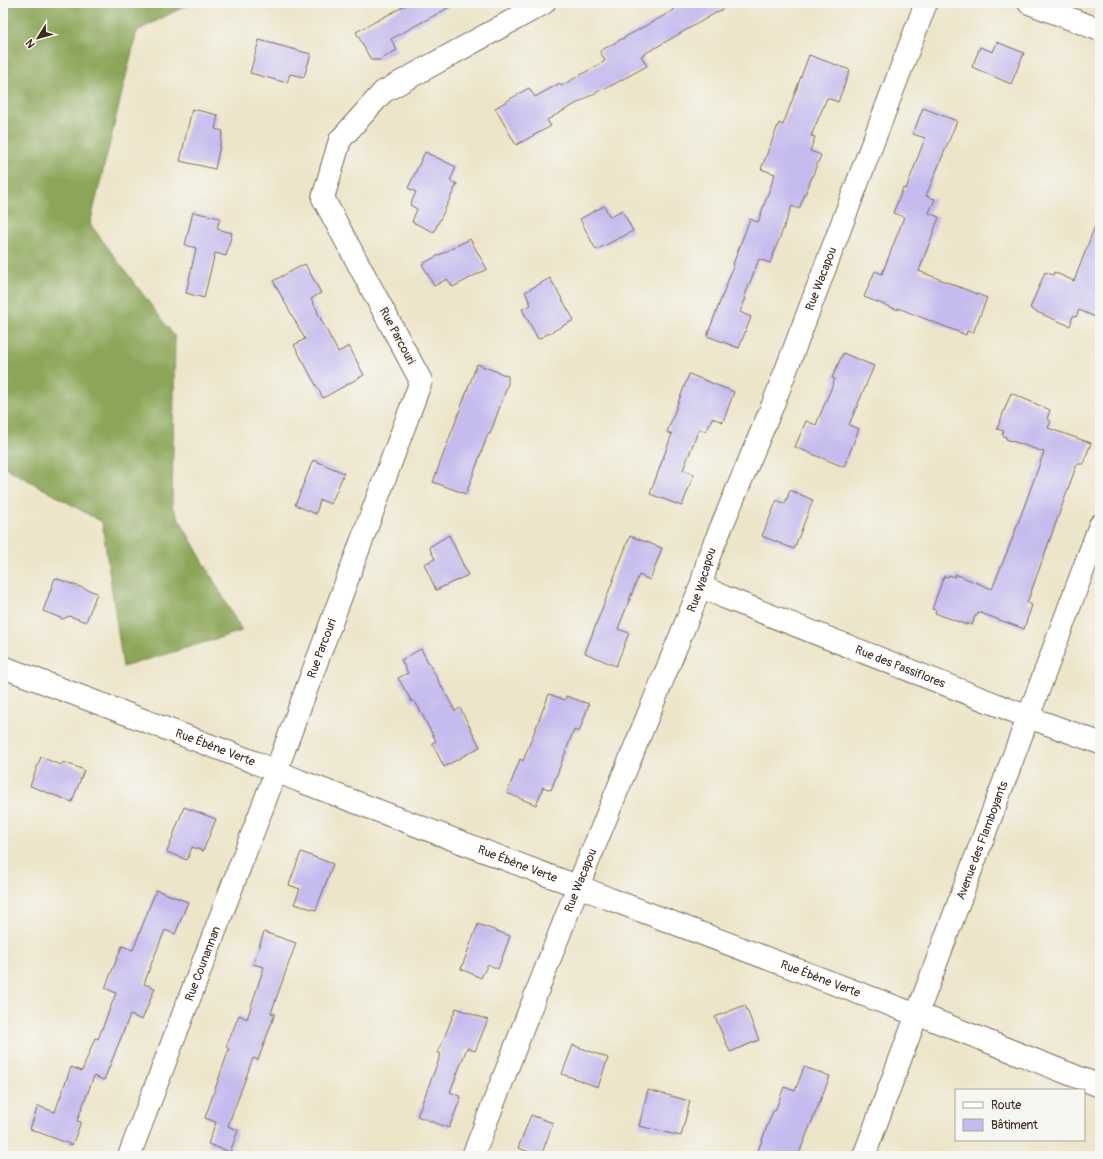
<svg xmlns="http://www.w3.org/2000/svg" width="1103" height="1159" viewBox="0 0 1103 1159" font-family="Pangolin,sans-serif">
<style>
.forest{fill:#8ba658;stroke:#63683b}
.building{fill:#c5bbee}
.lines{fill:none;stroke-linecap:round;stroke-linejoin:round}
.minor-casing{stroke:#796b5a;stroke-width:24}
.minor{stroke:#fff;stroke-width:22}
.labels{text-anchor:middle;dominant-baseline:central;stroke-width:4;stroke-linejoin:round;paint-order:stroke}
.street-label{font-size:12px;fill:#3b2a1e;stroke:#f6f6f2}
</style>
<rect width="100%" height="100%" fill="#f6f6f2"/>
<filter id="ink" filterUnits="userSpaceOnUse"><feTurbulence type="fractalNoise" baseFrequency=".025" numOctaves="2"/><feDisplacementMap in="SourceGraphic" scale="8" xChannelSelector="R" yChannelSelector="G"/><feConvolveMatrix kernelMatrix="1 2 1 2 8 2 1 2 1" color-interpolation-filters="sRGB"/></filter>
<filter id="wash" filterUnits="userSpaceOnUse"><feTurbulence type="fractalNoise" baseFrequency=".012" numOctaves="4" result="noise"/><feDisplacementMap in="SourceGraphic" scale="16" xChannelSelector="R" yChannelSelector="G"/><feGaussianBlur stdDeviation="0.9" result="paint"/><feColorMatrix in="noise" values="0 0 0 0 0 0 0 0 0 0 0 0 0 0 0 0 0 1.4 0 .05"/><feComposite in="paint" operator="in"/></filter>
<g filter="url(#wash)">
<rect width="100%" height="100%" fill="#ede5c9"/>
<polygon class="forest" points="3,3 191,3 137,31 90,224 175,337 172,506 242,631 123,667 102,522 3,466"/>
<g id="blocks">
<g class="building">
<polygon points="410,3 457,3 391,39 397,50 379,60 371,60 356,32"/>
<polygon points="671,3 733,3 641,56 647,66 605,89 604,88 547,120 551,126 516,145 495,108 529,88 535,97 560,83 561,86 605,61 600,51 674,10"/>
<polygon points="259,40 311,54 304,77 290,74 287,83 250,73"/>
<polygon points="997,42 1024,53 1011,84 972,67 980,47 993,52"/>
<polygon points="809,55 850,70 838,102 827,98 811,136 815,137 810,151 821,155 799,209 792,206 770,263 759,259 744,298 746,298 740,312 751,317 739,348 707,336 734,265 733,264 750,219 758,222 775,174 761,169 779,123 783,125"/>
<polygon points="923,108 957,121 926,196 935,199 929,213 939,217 919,271 987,298 973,333 967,331 966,335 898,308 898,310 864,297 875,271 882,274 904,217 893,213 903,188 906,189 925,138 913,134"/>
<polygon points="192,109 218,115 215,129 223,131 215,169 180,161"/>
<polygon points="425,152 456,167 450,181 457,184 434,232 412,222 417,209 410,205 416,192 408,188"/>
<polygon points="604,206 610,217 622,210 633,231 596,250 580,219"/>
<polygon points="193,212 220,218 217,229 232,233 226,256 215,253 204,298 186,293 196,248 185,245"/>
<polygon points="1098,218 1100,218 1100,319 1079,310 1076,317 1073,316 1070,326 1032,310 1032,309 1030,308 1045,272 1053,275 1054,272 1074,281"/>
<polygon points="470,239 487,269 453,287 447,279 434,286 422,264"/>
<polygon points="305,264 321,293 311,299 318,312 317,312 338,352 349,346 364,375 323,398 294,345 305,339 273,281"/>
<polygon points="550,278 574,320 538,339 522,309 531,305 525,292"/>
<polygon points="843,353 874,366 849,425 859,429 844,467 795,447 806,421 816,425 835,379 832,378"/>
<polygon points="477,364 508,376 508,384 490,434 488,434 466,494 433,482"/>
<polygon points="689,374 734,392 723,422 712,418 706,431 699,429 683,470 694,474 682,506 650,494 672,434 667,432"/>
<polygon points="1011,393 1050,410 1047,419 1051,421 1048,428 1091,443 1083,464 1077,464 1027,603 1032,605 1024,629 978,612 977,616 975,616 972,625 967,623 967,625 935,613 936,610 932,609 944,576 948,577 949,575 955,577 955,574 992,589 1013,537 1044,452 1006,439 1006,437 1002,435 1004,431 997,429"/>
<polygon points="313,460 344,473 331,504 320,500 316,514 295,505"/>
<polygon points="790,490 813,500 794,549 762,536 777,500 785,504"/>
<polygon points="449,535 468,575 436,590 424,564 435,559 429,547"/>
<polygon points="630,536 662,548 650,580 639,575 623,616 618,629 629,633 616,666 585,653"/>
<polygon points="55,578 97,593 86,622 69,616 63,619 43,611"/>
<polygon points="421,649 455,711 460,708 480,747 444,767 432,743 436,741 415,701 412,702 398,678 408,673 401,660"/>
<polygon points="549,694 565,700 566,696 589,704 579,732 574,730 551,790 543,787 536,805 507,793 520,759 523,761"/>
<polygon points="41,757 60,765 64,762 84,770 72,802 30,786"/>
<polygon points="184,807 216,819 203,851 192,847 187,860 167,852"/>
<polygon points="301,852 333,864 316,910 294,904 300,889 289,885"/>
<polygon points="156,890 188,902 175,934 165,930 152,962 144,984 155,988 142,1020 130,1015 104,1080 94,1076 77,1121 81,1122 72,1145 30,1129 38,1106 55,1112 71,1067 82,1071 95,1038 98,1039 116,993 105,988 122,946 133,950"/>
<polygon points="478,924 510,936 498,969 488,964 481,978 461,969"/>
<polygon points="264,932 296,943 271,1013 275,1014 258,1060 253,1058 228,1126 238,1130 230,1152 208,1144 216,1122 205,1118 229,1049 226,1047 239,1015 247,1019 264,967 253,964"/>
<polygon points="745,1005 759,1040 730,1052 715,1017"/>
<polygon points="456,1008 488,1020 475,1051 467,1048 450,1092 461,1097 449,1128 417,1116 441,1054 438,1053"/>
<polygon points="573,1045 608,1058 598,1087 562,1074"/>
<polygon points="804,1067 830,1076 798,1156 756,1156 773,1111 775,1111 784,1087 795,1091"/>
<polygon points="648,1090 690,1101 681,1136 639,1126"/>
<polygon points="531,1115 553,1123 541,1156 518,1148"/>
</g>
</g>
</g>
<g filter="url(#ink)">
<use href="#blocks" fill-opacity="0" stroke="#796b5a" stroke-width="1"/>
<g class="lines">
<g class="minor-casing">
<g id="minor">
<polyline points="1029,3 1100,30"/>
<path id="s1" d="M701,586L724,597L1028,717L1100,743"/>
<path id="s2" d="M3,667L254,762L300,781L547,875L578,886L610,899L917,1015L931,1019L1100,1086"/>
<path id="s3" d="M129,1156L266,798L421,381L323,198L340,140L383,92L544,3"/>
<path id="s4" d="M473,1156L578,886L701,586L709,556L772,407L926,3"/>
<path id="s5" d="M864,1156L1100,525"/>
</g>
</g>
<use href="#minor" class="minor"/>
</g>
</g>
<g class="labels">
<g class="street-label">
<text stroke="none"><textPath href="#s4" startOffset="944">Rue Wacapou</textPath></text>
<text transform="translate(397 336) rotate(62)">Rue Parcouri</text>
<text stroke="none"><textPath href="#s4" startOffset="620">Rue Wacapou</textPath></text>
<text stroke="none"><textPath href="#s3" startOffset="543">Rue Parcouri</textPath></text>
<text stroke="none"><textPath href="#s1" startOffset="215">Rue des Passiflores</textPath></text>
<text stroke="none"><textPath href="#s2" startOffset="227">Rue Ébène Verte</textPath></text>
<text stroke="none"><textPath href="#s5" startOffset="337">Avenue des Flamboyants</textPath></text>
<text stroke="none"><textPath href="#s2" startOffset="551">Rue Ébène Verte</textPath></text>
<text stroke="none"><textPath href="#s4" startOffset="296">Rue Wacapou</textPath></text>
<text stroke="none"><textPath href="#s3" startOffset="206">Rue Counannan</textPath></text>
<text stroke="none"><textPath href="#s2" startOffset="875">Rue Ébène Verte</textPath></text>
</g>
</g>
<rect width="1103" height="1159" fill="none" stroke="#f6f6f2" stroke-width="16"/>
<rect x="955" y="1089" width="130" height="52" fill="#f6f6f2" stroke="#aba49d"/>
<rect x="963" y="1102" width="20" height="6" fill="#ffffff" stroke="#aba49d"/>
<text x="991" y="1109" font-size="12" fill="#3b2a1e">Route</text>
<rect x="963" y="1119" width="20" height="12" fill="#c5bbee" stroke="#aba49d"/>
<text x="991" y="1129" font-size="12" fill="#3b2a1e">Bâtiment</text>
<g transform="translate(38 38) rotate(233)" stroke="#f6f6f2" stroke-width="3" paint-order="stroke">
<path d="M0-3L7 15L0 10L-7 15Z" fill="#3b2a1e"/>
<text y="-6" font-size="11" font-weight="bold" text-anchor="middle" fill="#3b2a1e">N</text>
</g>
</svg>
